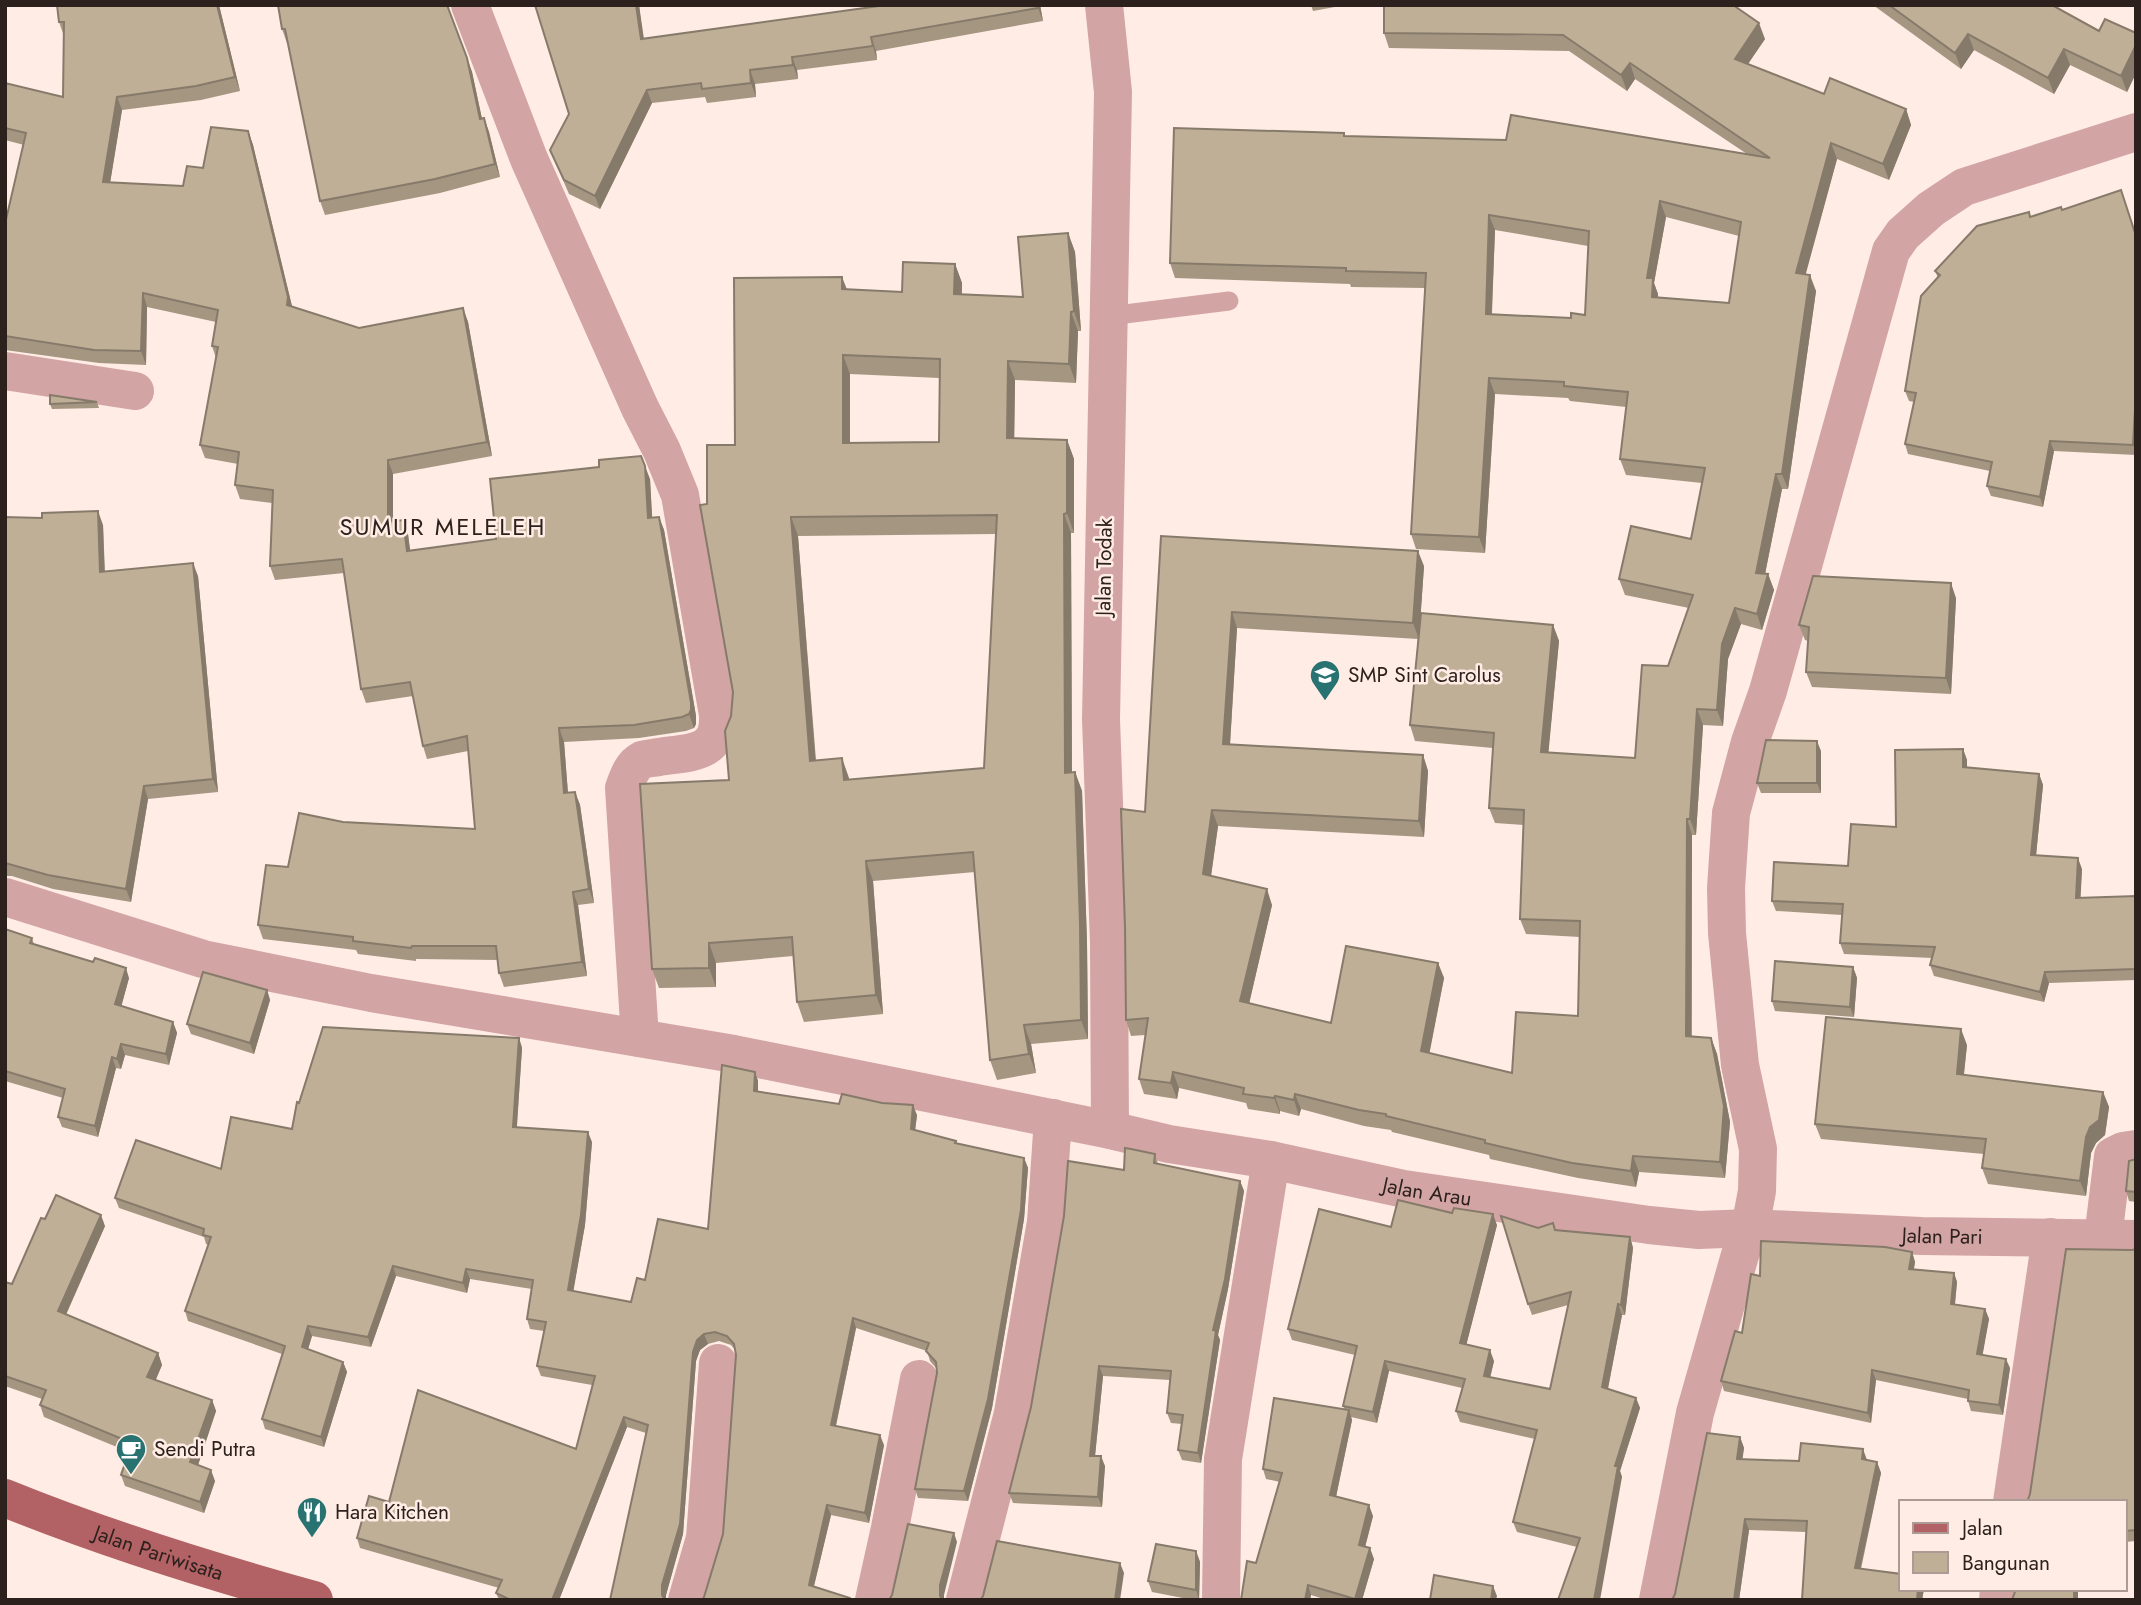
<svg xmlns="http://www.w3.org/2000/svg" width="2141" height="1605" viewBox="0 0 2141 1605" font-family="Jost,sans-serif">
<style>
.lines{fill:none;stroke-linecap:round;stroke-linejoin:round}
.service{stroke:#d3a4a4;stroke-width:19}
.minor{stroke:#d3a4a4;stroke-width:38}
.tertiary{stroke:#d3a4a4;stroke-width:38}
.primary{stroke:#b26165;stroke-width:38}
.wall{fill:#a59682;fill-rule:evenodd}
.shaded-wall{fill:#867a6a}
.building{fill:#c0af97;stroke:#867a6a;stroke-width:2;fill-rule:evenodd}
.labels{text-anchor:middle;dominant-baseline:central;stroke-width:5;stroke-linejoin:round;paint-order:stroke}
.street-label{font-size:21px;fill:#2c211c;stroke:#ffece4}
.poi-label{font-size:21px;fill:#2c211c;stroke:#ffece4;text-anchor:start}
.quarter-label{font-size:24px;letter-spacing:2px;fill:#2c211c;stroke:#ffece4}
</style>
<rect width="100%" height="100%" fill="#ffece4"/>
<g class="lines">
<polyline class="service" points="1109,316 1229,301"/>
<g class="minor">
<path d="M470,5L529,159L640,408L662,451L680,495L718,715C720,755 690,752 659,757C654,758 647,758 642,760C632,765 628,777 624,788L640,1038"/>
<polyline points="1104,5 1113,92 1101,719 1109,943 1110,1130"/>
<polyline points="5,371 135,391"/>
<polyline points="2103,1238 2113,1156 2123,1151 2136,1149"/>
<polyline points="2012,1502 2051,1237"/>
<polyline points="687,1600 705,1538 718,1363"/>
<polyline points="874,1600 890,1528 919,1379"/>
<polyline points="965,1600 1013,1413 1046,1222 1053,1118"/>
<polyline points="1221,1600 1223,1459 1271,1160"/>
<polyline points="1658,1600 1695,1413 1740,1255 1750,1228 1757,1191 1758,1149 1740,1065 1727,933 1726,888 1731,813 1750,742 1768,691 1891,251 1903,234 1931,209 1964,187 2136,132"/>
<polyline points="1998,1600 1999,1589"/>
</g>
<path class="tertiary" id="s1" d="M5,897L203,959L371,993L734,1054L1110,1130L1169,1144L1271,1160L1404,1189L1649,1225L1699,1230L1750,1228L1921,1236L2136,1239"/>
<path class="primary" id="s2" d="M5,1498C106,1539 209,1571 314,1600"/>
</g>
<g class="wall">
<polygon points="219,5 240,91 201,100 122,110 110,182 183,186 203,168 248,131 253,145 292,307 359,328 463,308 468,322 492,456 393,474 393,522 408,534 410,551 496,539 650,479 652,518 659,517 664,530 696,716 696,724 694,728 686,731 639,738 564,742 568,793 575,792 580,805 594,903 578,905 587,976 504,987 499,973 498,960 416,959 416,961 358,954 356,950 263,939 258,925 288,867 343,822 475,829 468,751 427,759 423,746 413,696 366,703 361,689 344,573 275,580 270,566 272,503 240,499 235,485 238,464 205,458 200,445 216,358 212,346 216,322 147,307 146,365 99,363 5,350 5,224 24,145 5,140 5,83 63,97 64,36 59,22"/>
<polygon points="449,5 449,12 472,72 482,119 484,118 489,132 500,177 440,193 325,215 320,201 288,43 287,43 282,29"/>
<polygon points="535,5 639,5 643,39 1040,5 1043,21 876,51 877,60 797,70 798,79 755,84 756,97 707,103 705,97 652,103 600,209 569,194 550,150 569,114"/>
<polygon points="1311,5 1346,5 1313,11"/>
<polygon points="1873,5 2052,5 2099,31 2136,45 2136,73 2127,92 2070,65 2054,94 1974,50 1961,69"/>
<path d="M1384,33L1765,39L1748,64L1824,94L1906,109L1911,125L1889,180L1837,159L1805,274L1816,291L1788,489H1782L1765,574H1768L1774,590L1762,630L1741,624L1728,659L1723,726L1703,725L1696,835H1692V1037L1711,1038L1717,1054L1730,1122L1725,1178L1639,1172L1636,1187L1578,1178L1490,1159L1489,1155L1392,1132L1391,1130L1364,1126L1301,1109L1299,1116L1280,1111V1114L1248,1109L1246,1103L1179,1088L1177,1099L1144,1094L1139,1079L1145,1035L1131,1036L1126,1020L1145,812L1161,536L1424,566L1419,636L1553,625L1559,641L1548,753L1635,758L1689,608L1625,595L1619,579L1691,539L1702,483L1626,475L1620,459L1626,407L1570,401L1568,398L1495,394L1485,553L1416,549L1411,534L1425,288L1351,287L1350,284L1175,278L1170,263L1345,136L1747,154L1635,79L1627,91L1569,51L1389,48ZM1666,217L1739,236L1729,303L1658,298V294L1654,283ZM1495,230L1588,246L1585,315L1571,318L1492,314ZM1237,628L1418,639L1410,725L1415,741L1493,748L1489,808L1495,823L1524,825L1520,919L1526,934L1580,937L1578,1016L1512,1073L1429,1053L1444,978L1438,963L1331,1023L1249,1003L1272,905L1211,876L1218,826L1424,837L1428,771L1423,755L1230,745Z"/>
<polygon points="2062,210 2136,235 2136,455 2054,451 2043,507 1991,496 1987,486 1990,471 1908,454 1905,444 1914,402 1909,401 1905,391 1938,278 1935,271 2031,216"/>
<path d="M1068,233L1075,252L1081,331H1078L1076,383L1015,380L1014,438L1067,440L1074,459V533H1071L1072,772H1075L1082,791L1087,943L1088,1039L1031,1044L1036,1073L997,1080L990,1060L975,872L873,881L883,1014L804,1022L797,1002L793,956L716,963V987L659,988L652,969L729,780L733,692L707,504L735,445L847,289L902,292L955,264L962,283V294L1023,297ZM850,374L939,378V442L850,443ZM996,534L984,768L849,780V778L816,760L798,536Z"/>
<polygon points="97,402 99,408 52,409 50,404"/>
<polygon points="5,517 103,525 105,572 198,576 218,792 148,799 131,902 53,889 12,876 5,876"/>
<polygon points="1956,598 1951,694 1812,687 1806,672 1808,641 1805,640 1799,625"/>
<polygon points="1963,749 1967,760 1967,768 2039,774 2043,785 2036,855 2082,869 2080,898 2136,896 2136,980 2049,983 2044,1002 1934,976 1930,965 1932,958 1844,954 1840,943 1842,915 1776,911 1772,901 1848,866 1896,827"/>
<polygon points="1821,751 1821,793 1761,793 1757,783"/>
<polygon points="5,929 32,938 34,944 129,978 121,1006 173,1022 177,1033 169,1065 125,1055 121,1069 116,1068 98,1137 62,1127 58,1117 63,1098 5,1081"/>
<polygon points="1853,967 1857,978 1854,1017 1775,1011 1772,1001"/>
<polygon points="267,990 270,1000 254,1054 191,1034 187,1024"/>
<polygon points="519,1038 522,1048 517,1127 592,1142 585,1225 573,1291 631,1302 645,1280 708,1229 755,1072 758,1081 758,1092 917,1115 915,1130 956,1141 957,1143 1024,1158 1028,1168 1024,1219 992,1408 968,1501 918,1498 915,1489 937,1373 936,1368 930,1361 927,1351 856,1328 836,1426 884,1445 869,1523 831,1515 814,1586 704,1597 723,1534 736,1355 736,1351 731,1345 719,1341 708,1344 700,1350 696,1361 683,1534 666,1595 666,1600 610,1600 646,1433 627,1427 559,1600 499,1600 496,1593 499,1588 360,1548 357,1538 389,1502 576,1449 592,1385 541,1376 537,1366 544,1331 530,1329 527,1319 532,1289 470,1279 467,1293 396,1276 371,1347 312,1336 308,1349 343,1362 347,1372 324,1447 265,1429 262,1419 282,1354 188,1321 185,1311 208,1245 206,1244 204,1237 119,1208 115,1198 221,1169 292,1129 299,1103"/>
<polygon points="1967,1045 1964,1075 2103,1092 2109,1107 2105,1135 2096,1143 2091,1153 2086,1196 1988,1184 1982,1168 1984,1154 1821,1139 1815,1124"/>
<polygon points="1155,1154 1158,1164 1240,1181 1244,1191 1228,1289 1218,1335 1220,1340 1201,1463 1182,1460 1178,1450 1182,1424 1171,1423 1167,1413 1170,1380 1103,1376 1095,1456 1105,1466 1102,1507 1013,1503 1009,1493 1031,1407 1124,1170"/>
<polygon points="2136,1159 2136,1202 2129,1201 2126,1191"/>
<polygon points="45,1219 105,1226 66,1315 158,1353 162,1365 155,1380 212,1400 216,1411 198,1465 215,1481 204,1513 125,1486 121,1475 129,1452 44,1417 40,1405 42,1399 5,1386 5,1282 12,1284"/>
<polygon points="1497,1225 1466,1345 1494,1361 1490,1377 1550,1389 1568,1305 1532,1315 1528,1304 1538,1228 1630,1237 1633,1248 1625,1315 1622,1315 1608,1389 1636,1398 1640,1408 1620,1471 1622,1477 1577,1547 1517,1532 1513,1522 1535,1439 1460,1422 1456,1411 1462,1388 1389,1371 1377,1423 1351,1417 1352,1420 1336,1497 1373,1516 1365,1547 1374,1559 1362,1600 1327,1600 1311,1595 1310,1600 1241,1600 1256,1563 1280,1482 1266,1479 1263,1469 1345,1410 1343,1406 1355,1355 1292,1340 1288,1329 1391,1227"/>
<polygon points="2136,1249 2136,1541 2125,1542 2125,1502 2132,1250"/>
<polygon points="1912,1252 1915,1262 1914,1269 1954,1273 1957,1282 1955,1304 1985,1309 1989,1319 1982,1355 2010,1368 2003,1415 1971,1411 1968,1401 1968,1399 1876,1380 1871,1423 1724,1391 1721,1381 1742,1333 1760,1276"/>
<polygon points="1740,1437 1744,1448 1742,1459 1799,1461 1867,1460 1877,1462 1881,1473 1861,1569 1901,1589 1924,1589 1922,1600 1802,1600 1806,1532 1749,1530 1739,1600 1672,1600"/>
<polygon points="1196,1551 1200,1562 1199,1600 1193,1600 1152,1592 1148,1581"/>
</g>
<g class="shaded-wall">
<polygon points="217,5 219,5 240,91 235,77"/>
<polygon points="636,5 639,5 646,53 641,39"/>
<polygon points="1037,5 1040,5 1043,21 1038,8"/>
<polygon points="1759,23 1765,39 1741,74 1735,59"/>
<polygon points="1968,34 1974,50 1961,69 1955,53"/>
<polygon points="871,37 876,51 877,60 873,46"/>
<polygon points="2136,45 2136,73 2127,92 2121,76"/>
<polygon points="2064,49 2070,65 2054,94 2048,78"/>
<polygon points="792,57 797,70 798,79 793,65"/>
<polygon points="467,58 472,72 485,133 480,119"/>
<polygon points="1630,63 1635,79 1627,91 1621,75"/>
<polygon points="750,70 755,84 756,97 751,83"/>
<polygon points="647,90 652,103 600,209 595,196"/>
<polygon points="117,97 122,110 108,196 103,182"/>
<polygon points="1906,109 1911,125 1889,180 1883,164"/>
<polygon points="484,118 489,132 500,177 495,164"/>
<polygon points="248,131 253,145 293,310 287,305"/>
<polygon points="1831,143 1837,159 1802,288 1796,273"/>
<polygon points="1660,201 1666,217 1654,283 1658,294 1658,313 1647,278"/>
<polygon points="1489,215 1495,230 1491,329 1486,314"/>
<polygon points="1068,233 1075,252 1081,331 1074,311"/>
<polygon points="955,264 962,283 961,313 954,294"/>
<polygon points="1810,275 1816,291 1788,489 1782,474"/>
<polygon points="842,277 850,297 842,289"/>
<polygon points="143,293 147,307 146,365 141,351"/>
<polygon points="463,308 468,322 492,456 487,442"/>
<polygon points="1071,312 1078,331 1076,383 1069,364"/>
<polygon points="843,355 850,374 850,462 843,443"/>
<polygon points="1008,361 1015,380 1014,457 1007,438"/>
<polygon points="1489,378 1495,394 1485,553 1479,537"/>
<polygon points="2136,390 2136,452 2133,445"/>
<polygon points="1067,440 1074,459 1074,533 1067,513"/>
<polygon points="2050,441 2054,451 2043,507 2040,497"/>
<polygon points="388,460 393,474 393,536 388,522"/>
<polygon points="645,466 650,479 653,532 648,518"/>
<polygon points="1776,474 1782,489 1762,589 1756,573"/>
<polygon points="98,511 103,525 105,586 100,572"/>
<polygon points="1064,514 1071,533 1072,792 1065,773"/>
<polygon points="659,517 664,530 696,716 696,724 694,728 689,714"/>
<polygon points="791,517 798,536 817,780 810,761"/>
<polygon points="403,520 408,534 412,565 407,551"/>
<polygon points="1418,551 1424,566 1419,639 1413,623"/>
<polygon points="193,563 198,576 218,792 213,779"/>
<polygon points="1768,574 1774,590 1762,630 1757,614"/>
<polygon points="1951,583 1956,598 1951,694 1946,678"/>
<polygon points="1735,608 1741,624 1728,659 1723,726 1717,710 1722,644"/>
<polygon points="1232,612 1237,628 1229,760 1223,744"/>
<polygon points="1553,625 1559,641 1547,768 1541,752"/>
<polygon points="1697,709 1703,725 1696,835 1690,819"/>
<polygon points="559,728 564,742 569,807 564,793"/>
<polygon points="1817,741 1821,751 1821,793 1817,783"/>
<polygon points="1963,749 1967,760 1967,778 1963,767"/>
<polygon points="1423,755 1428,771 1424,837 1419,821"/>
<polygon points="842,758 849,778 851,800 844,780"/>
<polygon points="1075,772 1082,791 1087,943 1088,1039 1081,1020"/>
<polygon points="2039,774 2043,785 2035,866 2031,855"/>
<polygon points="144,786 148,799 131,902 126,889"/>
<polygon points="575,792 580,805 594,903 589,889"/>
<polygon points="1212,810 1218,826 1209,890 1203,874"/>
<polygon points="1687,819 1692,835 1691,1052 1686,1036"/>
<polygon points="2078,858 2082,869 2080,909 2076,898"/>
<polygon points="866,861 873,881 883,1014 876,995"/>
<polygon points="1267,889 1272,905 1246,1017 1240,1001"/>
<polygon points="573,892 578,905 587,976 582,962"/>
<polygon points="709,943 716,963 716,987 709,968"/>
<polygon points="1438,963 1444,978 1427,1066 1421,1051"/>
<polygon points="1853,967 1857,978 1854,1017 1850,1007"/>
<polygon points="126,968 129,978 119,1015 115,1004"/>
<polygon points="2045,972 2049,983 2044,1002 2040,992"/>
<polygon points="267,990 270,1000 254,1054 250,1043"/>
<polygon points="173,1022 177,1033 169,1065 166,1054"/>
<polygon points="1024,1025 1031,1044 1036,1073 1029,1054"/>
<polygon points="1961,1029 1967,1045 1962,1089 1957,1074"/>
<polygon points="519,1038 522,1048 516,1137 513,1127"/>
<polygon points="1711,1038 1717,1054 1730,1122 1725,1178 1720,1162"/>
<polygon points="121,1044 125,1055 121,1069 117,1059"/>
<polygon points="112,1057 116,1068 98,1137 95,1126"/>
<polygon points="755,1072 758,1081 758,1101 754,1091"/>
<polygon points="1173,1072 1179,1088 1177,1099 1171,1083"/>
<polygon points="2103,1092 2109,1107 2105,1135 2096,1143 2091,1153 2086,1196 2080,1181 2086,1137"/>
<polygon points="1295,1094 1301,1109 1299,1116 1294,1100"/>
<polygon points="1275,1096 1280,1111 1280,1114 1274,1098"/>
<polygon points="913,1105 917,1115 914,1139 911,1129"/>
<polygon points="588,1132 592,1142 585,1225 572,1299 568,1290"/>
<polygon points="1633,1156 1639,1172 1636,1187 1631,1171"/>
<polygon points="1024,1158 1028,1168 1024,1219 992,1408 968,1501 964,1491"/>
<polygon points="1240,1181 1244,1191 1228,1289 1218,1335 1220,1340 1201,1463 1198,1453 1213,1330"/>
<polygon points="1493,1214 1497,1225 1464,1354 1460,1343"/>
<polygon points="101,1215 105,1226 62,1323 58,1311"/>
<polygon points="1630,1237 1633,1248 1625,1315 1621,1305"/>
<polygon points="1912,1252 1915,1262 1912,1278 1909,1269"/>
<polygon points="393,1266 396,1276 371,1347 368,1337"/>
<polygon points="466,1269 470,1279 467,1293 463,1283"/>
<polygon points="1954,1273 1957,1282 1954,1313 1951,1304"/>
<polygon points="1618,1304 1622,1315 1606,1398 1602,1387"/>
<polygon points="1985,1309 1989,1319 1981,1364 1977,1354"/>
<polygon points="853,1318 856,1328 834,1434 831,1425"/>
<polygon points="308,1326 312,1336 306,1356 302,1347"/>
<polygon points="704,1334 708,1344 700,1350 696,1361 683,1534 666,1595 666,1600 664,1600 662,1595 662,1585 693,1352 697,1340"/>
<polygon points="1490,1350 1494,1361 1488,1387 1484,1376"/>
<polygon points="158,1353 162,1365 152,1389 147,1377"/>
<polygon points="2006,1359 2010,1368 2003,1415 1999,1405"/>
<polygon points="1385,1361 1389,1371 1377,1423 1373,1412"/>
<polygon points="343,1362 347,1372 324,1447 321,1437"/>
<polygon points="1099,1366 1103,1376 1094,1466 1090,1456"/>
<polygon points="1872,1370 1876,1380 1871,1423 1868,1413"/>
<polygon points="1636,1398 1640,1408 1620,1471 1622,1477 1600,1600 1594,1600 1615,1466"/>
<polygon points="212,1400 216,1411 195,1474 190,1462"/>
<polygon points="1349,1410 1352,1420 1334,1506 1330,1495"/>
<polygon points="624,1417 627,1427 559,1600 552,1600"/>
<polygon points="880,1435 884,1445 869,1523 865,1513"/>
<polygon points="1740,1437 1744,1448 1741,1470 1737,1459"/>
<polygon points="1863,1449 1867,1460 1862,1459"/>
<polygon points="1101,1456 1105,1466 1102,1507 1098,1497"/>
<polygon points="1877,1462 1881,1473 1858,1579 1855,1568"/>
<polygon points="211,1470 215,1481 204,1513 200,1502"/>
<polygon points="827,1505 831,1515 812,1594 809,1585"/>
<polygon points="1369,1505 1373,1516 1363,1555 1359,1545"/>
<polygon points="1745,1519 1749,1530 1739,1600 1734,1600"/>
<polygon points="954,1533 957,1542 944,1595 944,1600 942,1600 940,1596 940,1585"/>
<polygon points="1370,1548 1374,1559 1362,1600 1355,1600"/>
<polygon points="1196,1551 1200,1562 1199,1600 1196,1590"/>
<polygon points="1120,1563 1124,1573 1120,1600 1115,1600"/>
<polygon points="1308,1585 1311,1595 1310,1600 1305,1600"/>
<polygon points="1493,1586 1497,1596 1496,1600 1491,1600"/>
<polygon points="1918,1589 1924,1589 1922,1600 1917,1600"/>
<rect x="2074" y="1589" width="4" height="11"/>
</g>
<g class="building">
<polygon points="57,5 217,5 235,77 196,86 117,97 103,182 183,186 187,166 203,168 211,127 248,131 288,297 287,305 359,328 463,308 487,442 388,460 388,522 403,520 407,551 496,539 490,479 599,467 599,460 641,456 645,466 648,518 659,517 691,703 691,710 689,714 682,717 634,725 559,728 564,793 575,792 589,889 573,892 582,962 499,973 496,946 412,946 411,948 353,941 353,937 258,925 266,865 288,867 299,813 343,822 475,829 467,736 423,746 410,682 361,689 342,559 270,566 273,490 235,485 239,452 200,445 218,347 212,346 218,310 143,293 141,351 94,350 5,336 5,224 26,133 5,128 5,83 63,97 64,22 59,22"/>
<polygon points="278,5 447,5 467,58 480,119 484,118 495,164 435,179 320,201 285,29 282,29"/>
<polygon points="535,5 636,5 641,39 886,5 1037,5 1038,8 871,37 873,46 792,57 793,65 750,70 751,83 702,89 701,83 647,90 595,196 564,180 550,150 569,114"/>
<path d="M1384,5H1733L1759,23L1735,59L1824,94L1830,78L1906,109L1883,164L1831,143L1796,273L1810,275L1782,474H1776L1756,573L1768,574L1757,614L1735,608L1722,644L1717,710L1697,709L1690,819H1687L1686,1036L1711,1038L1724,1106L1720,1162L1633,1156L1631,1171L1572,1163L1485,1143V1140L1386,1116V1114L1359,1110L1295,1094L1294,1100L1275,1096L1274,1098L1243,1094L1244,1088L1173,1072L1171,1083L1139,1079L1148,1018L1126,1020L1125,927L1121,809L1145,812L1161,536L1418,551L1413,623L1232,612L1223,744L1423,755L1419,821L1212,810L1203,874L1267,889L1240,1001L1331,1023L1346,946L1438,963L1421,1051L1512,1073L1516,1012L1578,1016L1580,921L1520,919L1524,810L1489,808L1494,733L1410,725L1421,613L1553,625L1541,752L1635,758L1642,665L1668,666L1693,595L1619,579L1631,526L1691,539L1705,468L1620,459L1628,392L1564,386V382L1489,378L1479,537L1411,534L1426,273L1346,271V268L1170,263L1174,128L1344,133V136L1506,140L1511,115L1770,158L1630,63L1621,75L1563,35L1384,33ZM1660,201L1741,222L1729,303L1652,297L1653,278H1647ZM1489,215L1589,231L1585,315L1571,313V318L1486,314Z"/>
<polygon points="1889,5 2052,5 2099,31 2105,19 2136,33 2136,45 2121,76 2064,49 2048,78 1968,34 1955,53"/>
<polygon points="2121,190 2136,236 2136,390 2133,445 2050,441 2040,497 1987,486 1992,462 1905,444 1916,393 1905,391 1921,296 1940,275 1935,271 1977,226 2029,212 2030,217 2061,207 2062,210"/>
<path d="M1068,233L1074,311L1071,312L1069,364L1008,361L1007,438L1067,440V513L1064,514L1065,773L1075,772L1080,924L1081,1020L1024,1025L1029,1054L990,1060L973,852L866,861L876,995L797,1002L792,937L709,943V968L652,969L640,784L729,780L725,731L731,716L733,692L700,505L707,504V445H735L734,278L842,277V289L902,292L903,262L955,264L954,294L1023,297L1018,237ZM843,355L940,359L939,442L843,443ZM997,515L984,768L844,780L842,758L810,761L791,517Z"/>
<polygon points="50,395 97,402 50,404"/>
<polygon points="98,511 100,572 193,563 213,779 144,786 126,889 48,875 5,863 5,517 42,518 42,513"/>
<polygon points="1813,576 1951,583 1946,678 1806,672 1809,627 1799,625"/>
<polygon points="1766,740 1817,741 1817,783 1757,783"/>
<polygon points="1963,749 1963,767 2039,774 2031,855 2078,858 2076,898 2136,896 2136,969 2045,972 2040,992 1930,965 1935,947 1840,943 1843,904 1772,901 1774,862 1848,866 1851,824 1896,827 1895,750"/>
<polygon points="5,929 32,938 30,943 93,962 95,958 126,968 115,1004 173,1022 166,1054 121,1044 117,1059 112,1057 95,1126 58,1117 65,1089 5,1071"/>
<polygon points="1775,961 1853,967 1850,1007 1772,1001"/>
<polygon points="203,972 267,990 250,1043 187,1024"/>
<polygon points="1826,1017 1961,1029 1957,1074 2103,1092 2099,1120 2090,1127 2086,1137 2080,1181 1982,1168 1986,1139 1815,1124"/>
<polygon points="323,1027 519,1038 513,1127 588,1132 581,1215 568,1290 631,1302 637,1278 645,1280 658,1219 708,1229 722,1065 755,1072 754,1091 839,1104 842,1094 882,1103 913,1105 911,1129 956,1141 955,1143 1024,1158 1021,1210 988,1399 964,1491 915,1489 937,1373 936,1362 926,1351 929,1343 853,1318 831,1425 880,1435 865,1513 827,1505 809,1585 850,1598 851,1600 702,1600 704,1597 723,1534 736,1355 734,1344 727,1336 715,1332 704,1334 697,1340 693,1352 680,1524 662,1585 662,1595 665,1600 610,1600 648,1425 624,1417 552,1600 511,1600 496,1593 502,1580 357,1538 369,1496 389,1502 418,1390 576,1449 595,1376 537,1366 546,1322 527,1319 533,1280 466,1269 463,1283 393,1266 368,1337 308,1326 302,1347 343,1362 321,1437 262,1419 285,1346 185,1311 211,1237 203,1235 204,1229 115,1198 136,1140 221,1169 231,1117 292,1129 297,1102 299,1103"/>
<polygon points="1125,1148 1131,1149 1155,1154 1154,1163 1240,1181 1225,1279 1213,1330 1216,1331 1198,1453 1178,1450 1183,1415 1167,1413 1171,1371 1099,1366 1090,1456 1101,1456 1098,1497 1009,1493 1031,1407 1064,1216 1068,1161 1124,1170"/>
<polygon points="2136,1159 2136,1192 2126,1191 2129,1161"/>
<polygon points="56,1195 101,1215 58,1311 158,1353 147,1377 212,1400 190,1462 211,1470 200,1502 121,1475 132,1443 40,1405 46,1390 5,1376 5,1282 12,1284 41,1218 45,1219"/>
<polygon points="1398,1200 1452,1213 1454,1208 1493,1214 1460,1343 1490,1350 1484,1376 1550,1389 1571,1292 1528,1304 1501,1216 1538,1228 1553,1223 1555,1230 1630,1237 1621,1305 1618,1304 1602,1387 1636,1398 1615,1466 1618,1466 1594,1600 1558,1600 1580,1538 1513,1522 1537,1430 1456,1411 1465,1379 1385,1361 1373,1412 1343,1406 1357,1346 1288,1329 1319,1209 1391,1227"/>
<polygon points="1761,1241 1885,1247 1912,1252 1909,1269 1954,1273 1951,1304 1985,1309 1977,1354 2006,1359 1999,1405 1968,1401 1969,1390 1872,1370 1868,1413 1721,1381 1735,1331 1742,1333 1751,1274 1760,1276"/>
<polygon points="2066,1249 2132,1250 2136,1249 2136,1530 2125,1531 2125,1502 2027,1502 2030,1494"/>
<polygon points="1274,1398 1349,1410 1330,1495 1369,1505 1359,1545 1370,1548 1355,1599 1308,1585 1305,1600 1241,1600 1247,1561 1256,1563 1282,1473 1263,1469"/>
<polygon points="1707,1433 1740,1437 1737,1459 1799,1461 1801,1443 1863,1449 1862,1459 1877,1462 1855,1568 1901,1574 1901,1589 1918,1589 1917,1600 1802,1600 1807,1521 1745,1519 1734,1600 1672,1600 1675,1594"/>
<polygon points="908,1524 954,1533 940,1585 940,1596 943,1600 889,1600 892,1595"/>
<polygon points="997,1541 1120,1563 1115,1600 980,1600 983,1596"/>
<polygon points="1156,1544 1196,1551 1196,1590 1148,1581"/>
<polygon points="1434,1575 1493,1586 1491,1600 1430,1600"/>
<polygon points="2016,1589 2074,1589 2074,1600 2012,1600"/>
</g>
<defs>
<g id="school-pin" transform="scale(1.575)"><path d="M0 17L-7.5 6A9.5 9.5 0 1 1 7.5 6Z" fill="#287271" stroke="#ffece4"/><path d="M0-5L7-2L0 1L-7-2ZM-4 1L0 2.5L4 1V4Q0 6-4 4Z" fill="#fff"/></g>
<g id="cafe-pin" transform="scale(1.575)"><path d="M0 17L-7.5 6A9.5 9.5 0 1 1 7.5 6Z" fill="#287271" stroke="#ffece4"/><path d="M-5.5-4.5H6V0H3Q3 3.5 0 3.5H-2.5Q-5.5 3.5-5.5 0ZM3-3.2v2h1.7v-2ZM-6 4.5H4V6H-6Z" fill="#fff"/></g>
<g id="restaurant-pin" transform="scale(1.575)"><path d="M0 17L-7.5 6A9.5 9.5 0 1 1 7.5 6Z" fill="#287271" stroke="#ffece4"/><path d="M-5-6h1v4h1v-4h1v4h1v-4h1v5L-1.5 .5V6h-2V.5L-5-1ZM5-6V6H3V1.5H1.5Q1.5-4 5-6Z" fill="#fff"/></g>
</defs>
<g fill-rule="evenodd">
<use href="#school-pin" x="1325" y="675"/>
<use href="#cafe-pin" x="131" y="1449"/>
<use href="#restaurant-pin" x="312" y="1512"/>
</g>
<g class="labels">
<g class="street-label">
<text transform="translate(1104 567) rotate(-89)">Jalan Todak</text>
<text stroke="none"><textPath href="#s1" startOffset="1454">Jalan Arau</textPath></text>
<text stroke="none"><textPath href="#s1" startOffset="1972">Jalan Pari</textPath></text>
<text stroke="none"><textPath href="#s2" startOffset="163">Jalan Pariwisata</textPath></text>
</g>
<g class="poi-label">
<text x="1348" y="675">SMP Sint Carolus</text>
<text x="154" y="1449">Sendi Putra</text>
<text x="335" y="1512">Hara Kitchen</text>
</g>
<g class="quarter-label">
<text x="443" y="526">SUMUR MELELEH</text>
</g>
</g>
<rect width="2141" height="1605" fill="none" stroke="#2c211c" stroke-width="14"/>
<rect x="1899" y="1500" width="228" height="91" fill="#ffece4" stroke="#ab9b94" stroke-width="2"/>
<rect x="1913" y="1523" width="35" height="10" fill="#b26165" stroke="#ab9b94" stroke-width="2"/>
<text x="1962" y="1535" font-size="21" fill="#2c211c">Jalan</text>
<rect x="1913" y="1552" width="35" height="21" fill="#c0af97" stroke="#ab9b94" stroke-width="2"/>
<text x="1962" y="1570" font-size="21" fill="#2c211c">Bangunan</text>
</svg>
